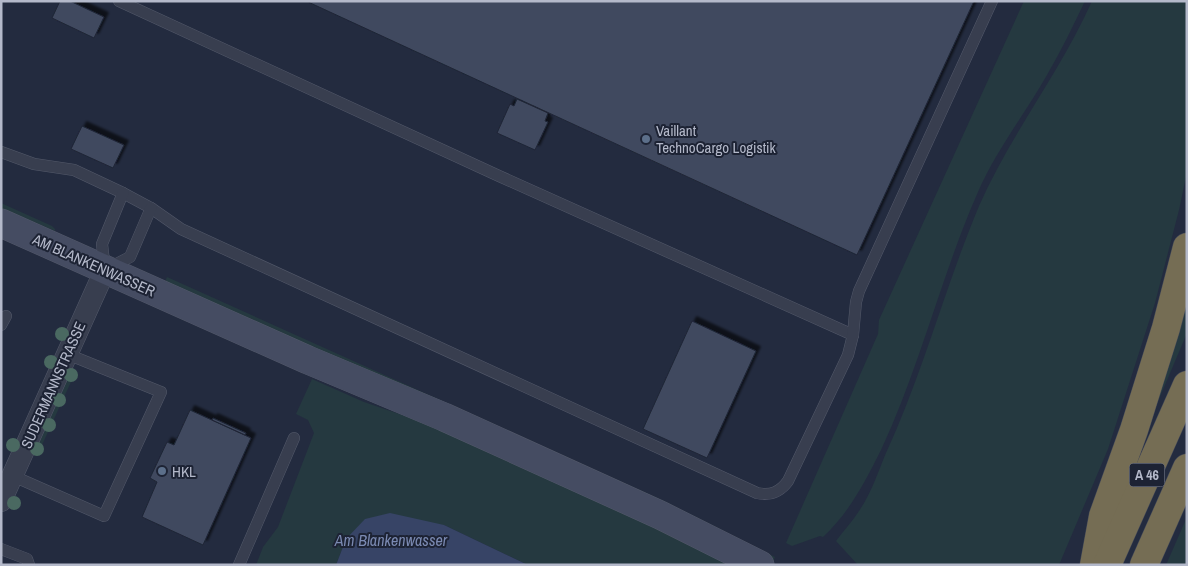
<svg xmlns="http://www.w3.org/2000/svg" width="1188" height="566" viewBox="0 0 1188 566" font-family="'Archivo Narrow',sans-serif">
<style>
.green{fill:#253940}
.water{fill:#374466}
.building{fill:#3f495e;stroke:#1f2536;filter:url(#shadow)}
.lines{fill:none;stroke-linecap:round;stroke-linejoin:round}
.lane-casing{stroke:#53596a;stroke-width:12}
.street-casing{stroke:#53596a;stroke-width:22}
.secondary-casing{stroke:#53596a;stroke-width:29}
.highway-casing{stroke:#404657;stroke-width:29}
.lane{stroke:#383e4f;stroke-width:11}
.street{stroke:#383e4f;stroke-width:21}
.secondary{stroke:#454c62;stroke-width:28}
.highway{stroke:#756d54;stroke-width:28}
.tree{fill:#4a6961}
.service-dot{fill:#5c6f8a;stroke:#1d2334;stroke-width:2}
.labels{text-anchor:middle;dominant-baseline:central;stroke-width:4;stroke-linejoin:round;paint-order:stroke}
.shield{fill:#1d2334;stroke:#878c9d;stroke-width:1}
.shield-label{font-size:14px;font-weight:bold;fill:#b4b9ca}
.poi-label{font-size:15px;fill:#b4b9ca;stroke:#1d2334;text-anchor:start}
.street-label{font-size:15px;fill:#b4b9ca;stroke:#1d2334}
.water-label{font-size:16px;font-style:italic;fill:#7b8ab2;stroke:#1d2334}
</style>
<defs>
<filter id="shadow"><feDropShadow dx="4.5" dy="-4.5" stdDeviation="1" flood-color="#0009"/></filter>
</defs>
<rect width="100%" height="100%" fill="#232b3f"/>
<g class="green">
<path d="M1024,1H1085C1073,26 1061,51 1047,75C1024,115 996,151 978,192C941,276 920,367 881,450C865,482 849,513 823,537L820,536L792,546L786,543L878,334L879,320Z"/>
<path d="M1092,1H1187V172L1179,210L1155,303L1108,449L1059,565H858L836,541C843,531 852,522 859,511C871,494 878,472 886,453C923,373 945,287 979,206C1010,135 1060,73 1092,1Z"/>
<polygon points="1,203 52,226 55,229 55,231 1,208"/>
<polygon points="167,277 664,501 775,557 773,561 661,505 165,282"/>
<polygon points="1187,297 1187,333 1151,418"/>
<polygon points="71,369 76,371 37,456 32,454"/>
<polygon points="312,379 364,402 458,434 738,565 528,565 444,525 346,539 336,565 256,565 263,547 278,527 314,433 308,420 296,414"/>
<polygon points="1187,517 1187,565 1166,565"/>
</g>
<polygon class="water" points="390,513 444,525 528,565 336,565 346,539 365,519"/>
<g class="building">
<polygon points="60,1 70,1 104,17 94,38 52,18"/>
<polygon points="306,1 974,1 857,255"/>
<polygon points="517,99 548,113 545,121 548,122 535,150 497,133 510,104 514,106"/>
<polygon points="82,126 124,145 113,168 71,149"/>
<polygon points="692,321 756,351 707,458 643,429"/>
<polygon points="190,410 251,438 203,545 142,517 157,482 150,478 167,442 174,445"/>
<polygon points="213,418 246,433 245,435 212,420"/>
</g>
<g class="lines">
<g class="lane-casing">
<g id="lane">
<polyline points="119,1 499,176 853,335"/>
<path d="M1,152L34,164L74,170L123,193L151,208L181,229L757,493C771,496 780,492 788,481L848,355L853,335L856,302L859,291L992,1"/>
<polyline points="123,193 102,244 105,270 130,257 151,208"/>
<polyline points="1,325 6,316"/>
<polyline points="13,476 104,516 161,392 67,354"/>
<polyline points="1,549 27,559 29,565"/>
<polyline points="239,565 294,438"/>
</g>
</g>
<g class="street-casing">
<polyline id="street" points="1,501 105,270"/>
</g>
<g class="secondary-casing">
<polyline id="secondary" points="1,223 308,360 444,417 660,515 760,565"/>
</g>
<g class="highway-casing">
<g id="highway">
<polyline points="1094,565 1103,516 1134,430 1166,328 1187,247"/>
<polyline points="1107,565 1187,385"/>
<polyline points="1144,565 1187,468"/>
</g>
</g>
<use href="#lane" class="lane"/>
<use href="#street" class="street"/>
<use href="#secondary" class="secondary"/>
<use href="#highway" class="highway"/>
</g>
<g class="tree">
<circle cx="62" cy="334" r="7"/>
<circle cx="51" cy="362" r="7"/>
<circle cx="71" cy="375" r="7"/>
<circle cx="59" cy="400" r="7"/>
<circle cx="49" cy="425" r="7"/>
<circle cx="13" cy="445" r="7"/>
<circle cx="37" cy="449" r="7"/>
<circle cx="14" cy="503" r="7"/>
</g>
<g class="service-dot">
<circle cx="646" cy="139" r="5"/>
<circle cx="162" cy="471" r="5"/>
</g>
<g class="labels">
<rect class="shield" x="1129.5" y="463.5" width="35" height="23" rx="4"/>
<g class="shield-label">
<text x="1147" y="475">A 46</text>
</g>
<g class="poi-label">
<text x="656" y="130">Vaillant<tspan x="656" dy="17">TechnoCargo Logistik</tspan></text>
<text x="172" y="471">HKL</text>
</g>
<g class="street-label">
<text transform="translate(94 265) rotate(24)">AM BLANKENWASSER</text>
<text transform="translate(53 385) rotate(-66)">SUDERMANNSTRASSE</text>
</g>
<g class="water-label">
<text x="391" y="540">Am Blankenwasser</text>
</g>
</g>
<rect width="1188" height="566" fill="none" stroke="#b4b9ca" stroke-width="5"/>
</svg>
